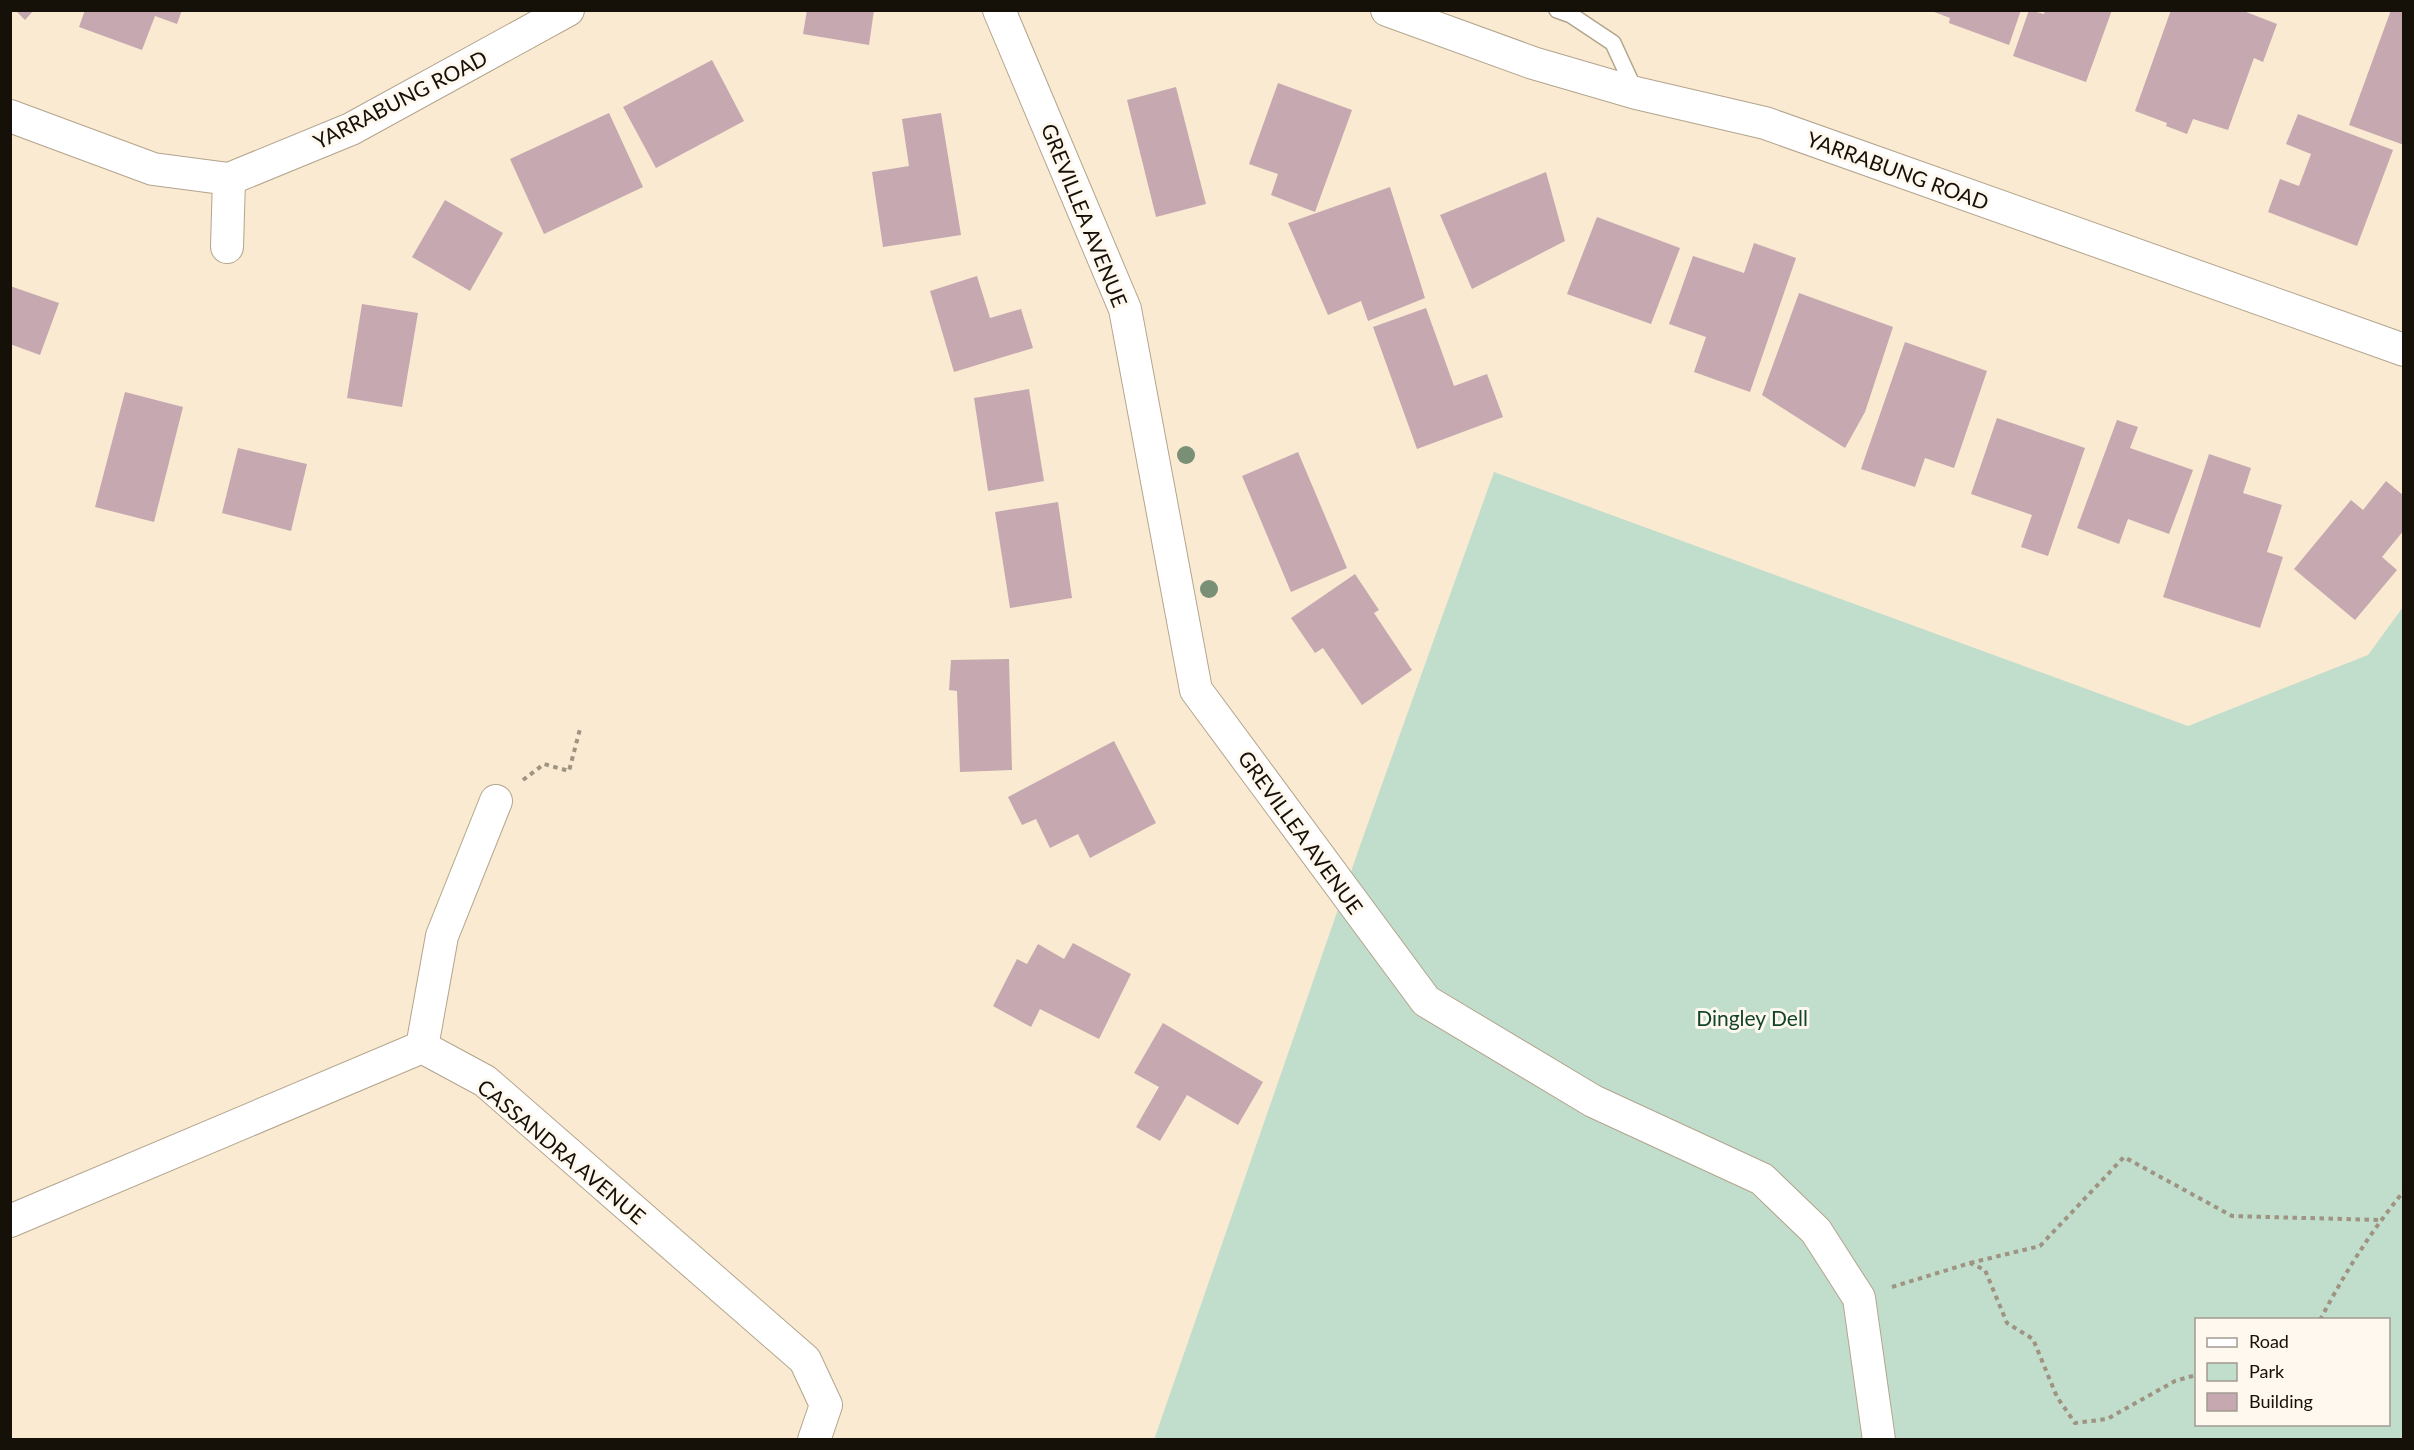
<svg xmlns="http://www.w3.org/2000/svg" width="2414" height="1450" viewBox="0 0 2414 1450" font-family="Lato,sans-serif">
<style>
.green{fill:#c1decc;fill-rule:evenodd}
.building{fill:#c6a8b0}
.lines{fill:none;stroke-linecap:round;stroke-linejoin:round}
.service-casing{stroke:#b3a48d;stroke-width:18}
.minor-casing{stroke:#b3a48d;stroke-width:34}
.path{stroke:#9f9382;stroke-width:4;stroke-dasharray:4.5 4.5;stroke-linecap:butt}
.service{stroke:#fff;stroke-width:15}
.minor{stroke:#fff;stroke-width:32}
.tree{fill:#798f76}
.labels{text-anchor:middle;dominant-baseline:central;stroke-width:6;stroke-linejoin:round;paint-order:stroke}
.street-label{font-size:21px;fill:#151008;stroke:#fff8ef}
.park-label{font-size:21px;fill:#10452b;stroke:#fff8ef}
</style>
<rect width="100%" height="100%" fill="#faead2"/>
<path class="green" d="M1494,472L2188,726L2368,655L2403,607V1439L1154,1440L1362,840ZM2196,1320H2388V1424H2196Z"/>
<g class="building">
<polygon points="15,10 34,10 25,20"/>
<polygon points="85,10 182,10 177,24 155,16 142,50 79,27"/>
<polygon points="807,10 874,10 869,45 803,34"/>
<polygon points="1929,10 2021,10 2009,45 1949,23 1950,18"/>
<polygon points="2029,10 2044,14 2045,10 2112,10 2086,82 2013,56"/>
<polygon points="2171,10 2241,10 2277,24 2263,62 2254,58 2228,130 2193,119 2187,134 2166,126 2167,123 2135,111"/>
<polygon points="2391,10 2404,10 2404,145 2349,125"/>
<polygon points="712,60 744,121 656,168 623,107"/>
<polygon points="1278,83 1352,110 1315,212 1271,195 1278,174 1249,164"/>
<polygon points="1176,87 1206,204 1156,217 1127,100"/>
<polygon points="609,113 643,187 544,234 510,159"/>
<polygon points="941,113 961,235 883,247 872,172 909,166 902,119"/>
<polygon points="2298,114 2393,150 2357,246 2268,212 2280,179 2299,186 2311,154 2286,144"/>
<polygon points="1546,172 1565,241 1472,289 1440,215"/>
<polygon points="1390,187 1425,298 1368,321 1361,301 1328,315 1288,223"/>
<polygon points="445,200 503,233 470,291 412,257"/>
<polygon points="1597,217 1680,248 1651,324 1567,294"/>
<polygon points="1754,243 1796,258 1750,392 1694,372 1706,337 1669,324 1693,256 1744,273"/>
<polygon points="977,276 990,318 1021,309 1033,348 954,372 930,291"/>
<polygon points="10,286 59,303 40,355 10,344"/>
<polygon points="1799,293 1893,327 1865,412 1845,448 1762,395"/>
<polygon points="362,304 418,313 402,407 347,398"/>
<polygon points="1426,308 1454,386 1487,374 1503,417 1417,449 1373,327"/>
<polygon points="1905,342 1987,371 1954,468 1925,458 1915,487 1861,469"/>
<polygon points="1029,389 1044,481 988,491 974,398"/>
<polygon points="125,392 183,407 154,522 95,507"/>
<polygon points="1997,418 2085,448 2048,556 2021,547 2032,515 1971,494"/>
<polygon points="2117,420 2138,427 2130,448 2193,470 2169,534 2128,519 2119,544 2077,528"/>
<polygon points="238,448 307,464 291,531 222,513"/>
<polygon points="1298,452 1347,568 1291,592 1242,476"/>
<polygon points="2209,454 2251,468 2243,493 2282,505 2267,552 2283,557 2260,628 2163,597"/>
<polygon points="2386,481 2404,496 2404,530 2382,557 2397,570 2355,620 2294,569 2351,500 2363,510"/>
<polygon points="1058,502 1072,598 1010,608 995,512"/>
<polygon points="1355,574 1379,610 1374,613 1412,670 1362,705 1323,648 1315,653 1291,618"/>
<polygon points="1009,659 1012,770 960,772 957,691 949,690 951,660"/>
<polygon points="1114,741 1156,823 1090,858 1078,834 1050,848 1036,819 1022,825 1008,797"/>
<polygon points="1073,943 1131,974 1099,1039 1040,1009 1031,1027 993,1006 1017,959 1027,964 1038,944 1064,959"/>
<polygon points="1163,1023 1263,1082 1238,1125 1187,1095 1160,1141 1136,1127 1159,1087 1134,1073"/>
</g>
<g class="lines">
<g class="service-casing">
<polyline id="service" points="1557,10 1571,15 1613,43 1636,93"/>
</g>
<g class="minor-casing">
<g id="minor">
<polyline points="999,10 1125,309 1196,690 1426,1001 1593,1101 1762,1179 1816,1231 1859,1298 1879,1440"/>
<polyline points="1387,10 1533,63 1636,93 1765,123 2404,350"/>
<polyline points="10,116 153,169 229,179 351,129 568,10"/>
<polyline points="227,247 229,179"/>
<polyline points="422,1047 442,936 496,801"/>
<polyline points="10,1221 422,1047 485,1081 805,1360 826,1405 814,1440"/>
</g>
</g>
<g class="path">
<polyline points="523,780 544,764 569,771 580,729"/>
<polyline points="1970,1263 2040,1246 2124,1157 2232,1216 2380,1220"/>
<polyline points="1892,1287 1970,1263 1985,1270 2007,1323 2033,1339 2057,1397 2075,1423 2107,1419 2175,1381 2196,1375"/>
<path d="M2320,1320C2346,1271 2369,1234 2404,1191"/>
</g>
<use href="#service" class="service"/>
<use href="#minor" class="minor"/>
</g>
<g class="tree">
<circle cx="1186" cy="455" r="9"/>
<circle cx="1209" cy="589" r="9"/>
</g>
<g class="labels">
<g class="street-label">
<text transform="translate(400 99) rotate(-27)">YARRABUNG ROAD</text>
<text transform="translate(1898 170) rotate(20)">YARRABUNG ROAD</text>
<text transform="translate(1085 215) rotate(68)">GREVILLEA AVENUE</text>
<text transform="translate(1301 832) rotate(54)">GREVILLEA AVENUE</text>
<text transform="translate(562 1151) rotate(40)">CASSANDRA AVENUE</text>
</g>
<g class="park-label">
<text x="1752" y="1017">Dingley Dell</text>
</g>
</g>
<rect width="2414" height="1450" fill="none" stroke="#151008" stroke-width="24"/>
<rect x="2195" y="1318" width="195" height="108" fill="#fff8ef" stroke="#a19b93" stroke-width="1.5"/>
<rect x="2207" y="1338" width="30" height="9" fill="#ffffff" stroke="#a19b93" stroke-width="1.5"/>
<text x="2249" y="1348" font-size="18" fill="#151008">Road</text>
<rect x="2207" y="1363" width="30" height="18" fill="#c1decc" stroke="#a19b93" stroke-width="1.5"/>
<text x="2249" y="1378" font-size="18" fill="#151008">Park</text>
<rect x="2207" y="1393" width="30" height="18" fill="#c6a8b0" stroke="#a19b93" stroke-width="1.5"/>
<text x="2249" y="1408" font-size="18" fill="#151008">Building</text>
</svg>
